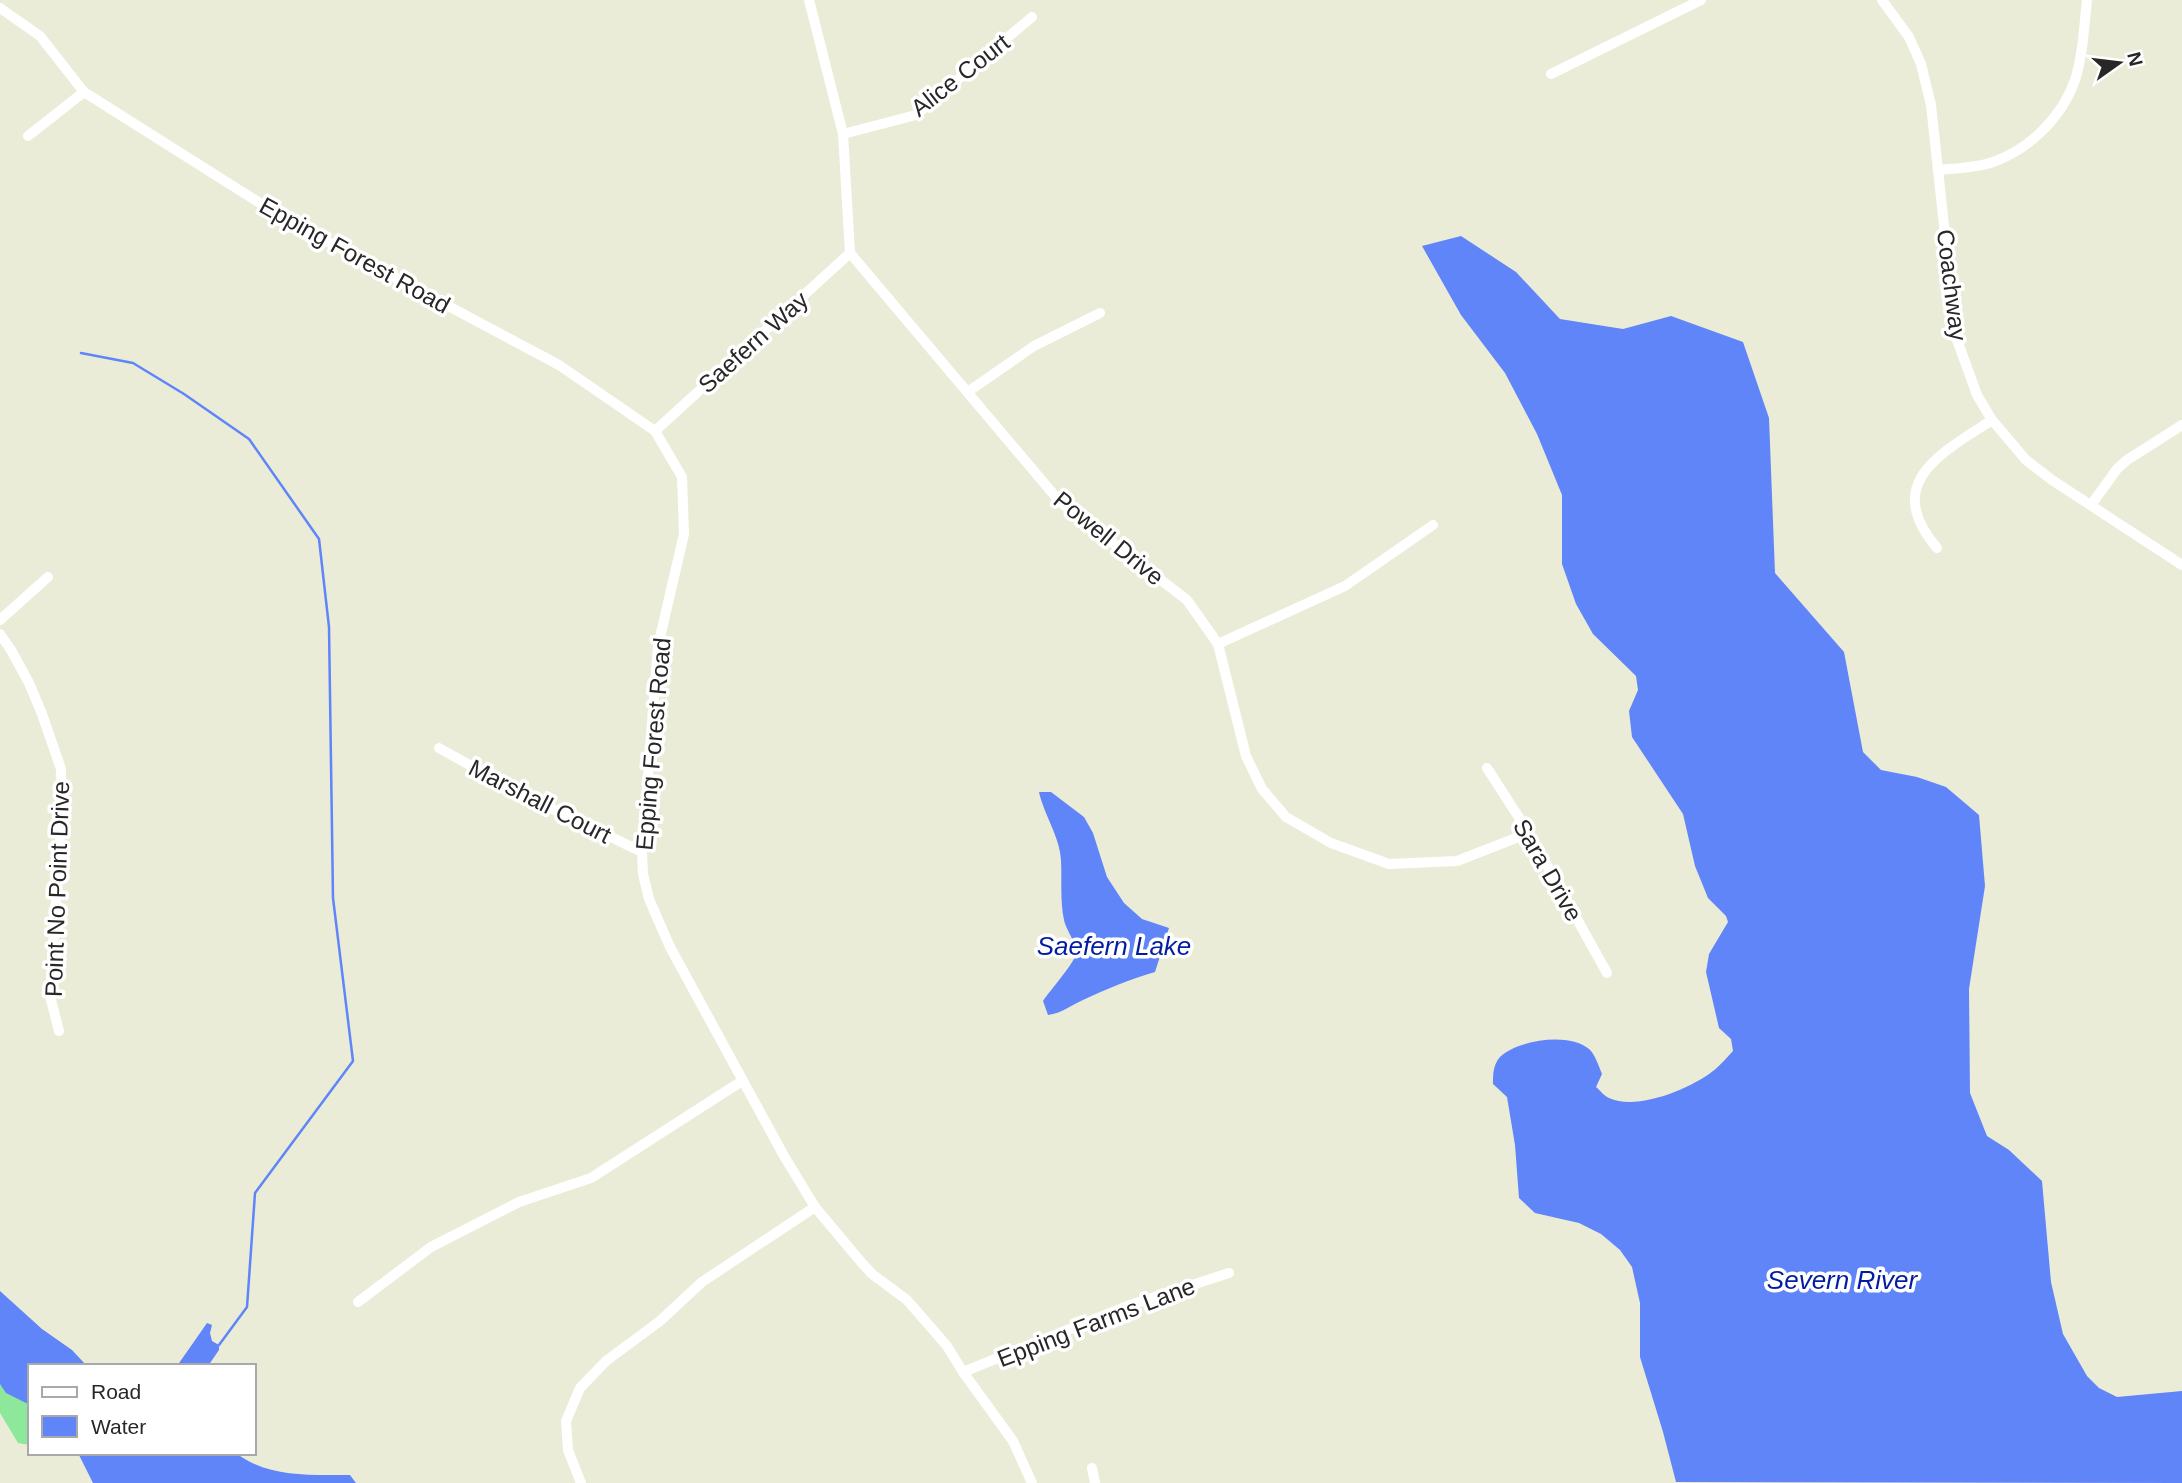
<svg xmlns="http://www.w3.org/2000/svg" width="2182" height="1483" viewBox="0 0 2182 1483" font-family="Arial,sans-serif">
<style>
.green{fill:#8ee89b}
.water{fill:#6085f8}
.lines{fill:none;stroke-linecap:round;stroke-linejoin:round}
.stream{stroke:#6085f8;stroke-width:2.5}
.minor{stroke:#fff;stroke-width:10}
.labels{text-anchor:middle;dominant-baseline:central;stroke-width:7;stroke-linejoin:round;paint-order:stroke}
.street-label{font-size:24px;fill:#272727;stroke:#fff}
.water-label{font-size:26px;font-style:italic;fill:#021da1;stroke:#fff}
</style>
<rect width="100%" height="100%" fill="#ebecd7"/>
<polygon class="green" points="0,1328 30,1377 30,1445 18,1443 0,1413"/>
<g class="water">
<path d="M1461,236L1516,272L1560,319L1623,329L1671,316L1743,342L1769,418L1775,573L1844,652L1863,752L1881,770L1917,777L1946,787L1979,815L1985,886L1969,989L1970,1093L1987,1136L2009,1150L2042,1181L2051,1282L2063,1334L2087,1376L2099,1388L2117,1397L2182,1391V1483L1676,1482L1663,1432L1640,1357V1303L1632,1267L1620,1250L1601,1234L1579,1223L1535,1213L1519,1198L1515,1145L1507,1097L1493,1084C1493,1074 1493,1065 1500,1057C1517,1040 1569,1032 1589,1049C1595,1054 1599,1067 1602,1074L1596,1087C1600,1090 1604,1096 1609,1098C1637,1111 1690,1089 1713,1071C1720,1066 1727,1057 1733,1051L1731,1039L1719,1028L1706,972L1709,954L1728,922L1726,916L1708,898L1695,866L1683,814L1632,737L1629,711L1638,690L1636,676L1593,634L1576,604L1562,564V495L1537,434L1505,373L1461,315L1422,246Z"/>
<path d="M1039,792H1051L1084,817L1093,833L1107,877L1124,903L1142,919L1169,928L1155,972C1131,979 1106,989 1083,1000C1070,1006 1062,1013 1048,1015L1043,1001C1049,992 1074,963 1075,956C1078,943 1067,933 1064,920C1060,901 1062,880 1061,860C1060,837 1044,815 1039,792Z"/>
<polygon points="0,1291 42,1329 72,1350 87,1366 30,1366 30,1405 6,1393 0,1384"/>
<polygon points="207,1323 212,1325 210,1333 212,1341 219,1345 219,1350 208,1366 177,1366"/>
<path d="M78,1453H236C268,1478 311,1475 350,1475L356,1483H93Z"/>
</g>
<g class="lines">
<polyline class="stream" points="81,353 133,363 184,394 249,439 319,539 329,627 333,898 353,1061 255,1193 247,1307 219,1345"/>
<g class="minor">
<polyline points="809,0 843,134 850,253 1060,502 1187,600 1218,644 1246,756 1262,789 1286,817 1331,843 1389,864 1457,861 1529,833"/>
<polyline points="1882,0 1909,37 1921,64 1931,105 1956,337 1977,395 1992,420 2026,460 2052,480 2182,565"/>
<polyline points="0,8 40,36 84,92 285,219 559,365 655,431 682,477 684,534 658,646 642,852 643,874 649,899 670,947 784,1156 815,1207 861,1262 872,1274 907,1300 947,1346 963,1372 1013,1441 1032,1483"/>
<polyline points="1551,74 1701,0"/>
<polyline points="843,134 916,115 1032,17"/>
<polyline points="28,136 84,92"/>
<path d="M1939,170C1957,168 1976,168 1993,162C2030,149 2062,117 2075,80C2083,55 2084,27 2087,0"/>
<polyline points="969,391 1034,346 1100,313"/>
<polyline points="655,431 850,253"/>
<polyline points="2091,505 2117,469 2127,460 2182,425"/>
<path d="M1937,548C1882,483 1940,454 1992,420"/>
<polyline points="0,620 48,577"/>
<polyline points="0,634 11,650 29,683 42,714 61,769 60,835 50,996 59,1031"/>
<polyline points="1218,644 1345,586 1433,525"/>
<polyline points="439,748 520,793 642,852"/>
<polyline points="1487,768 1529,833 1607,973"/>
<polyline points="358,1302 431,1247 519,1202 591,1178 742,1081"/>
<polyline points="963,1372 1130,1305 1229,1273"/>
<polyline points="1092,1468 1095,1483"/>
<polyline points="581,1483 568,1450 566,1421 580,1388 606,1361 660,1321 702,1282 815,1207"/>
</g>
</g>
<g class="labels">
<g class="street-label">
<text transform="translate(960 75) rotate(-38)">Alice Court</text>
<text transform="translate(355 255) rotate(29)">Epping Forest Road</text>
<text transform="translate(1952 285) rotate(83)">Coachway</text>
<text transform="translate(753 342) rotate(-42)">Saefern Way</text>
<text transform="translate(1109 538) rotate(39)">Powell Drive</text>
<text transform="translate(653 744) rotate(-85)">Epping Forest Road</text>
<text transform="translate(540 801) rotate(27)">Marshall Court</text>
<text transform="translate(1548 870) rotate(60)">Sara Drive</text>
<text transform="translate(57 889) rotate(-88)">Point No Point Drive</text>
<text transform="translate(1096 1322) rotate(-21)">Epping Farms Lane</text>
</g>
<g class="water-label">
<text x="1114" y="946">Saefern Lake</text>
<text x="1842" y="1280">Severn River</text>
</g>
</g>
<rect x="28" y="1364" width="228" height="91" fill="#ffffff" stroke="#a9a9a9" stroke-width="2"/>
<rect x="42" y="1387" width="35" height="10" fill="#ffffff" stroke="#a9a9a9" stroke-width="2"/>
<text x="91" y="1399" font-size="21" fill="#272727">Road</text>
<rect x="42" y="1416" width="35" height="21" fill="#6085f8" stroke="#a9a9a9" stroke-width="2"/>
<text x="91" y="1434" font-size="21" fill="#272727">Water</text>
<g transform="translate(2119 63) rotate(76)" stroke="#ffffff" stroke-width="5" paint-order="stroke">
<path d="M0-5L12 26L0 18L-12 26Z" fill="#272727"/>
<text y="-10" font-size="19" font-weight="bold" text-anchor="middle" fill="#272727">N</text>
</g>
</svg>
